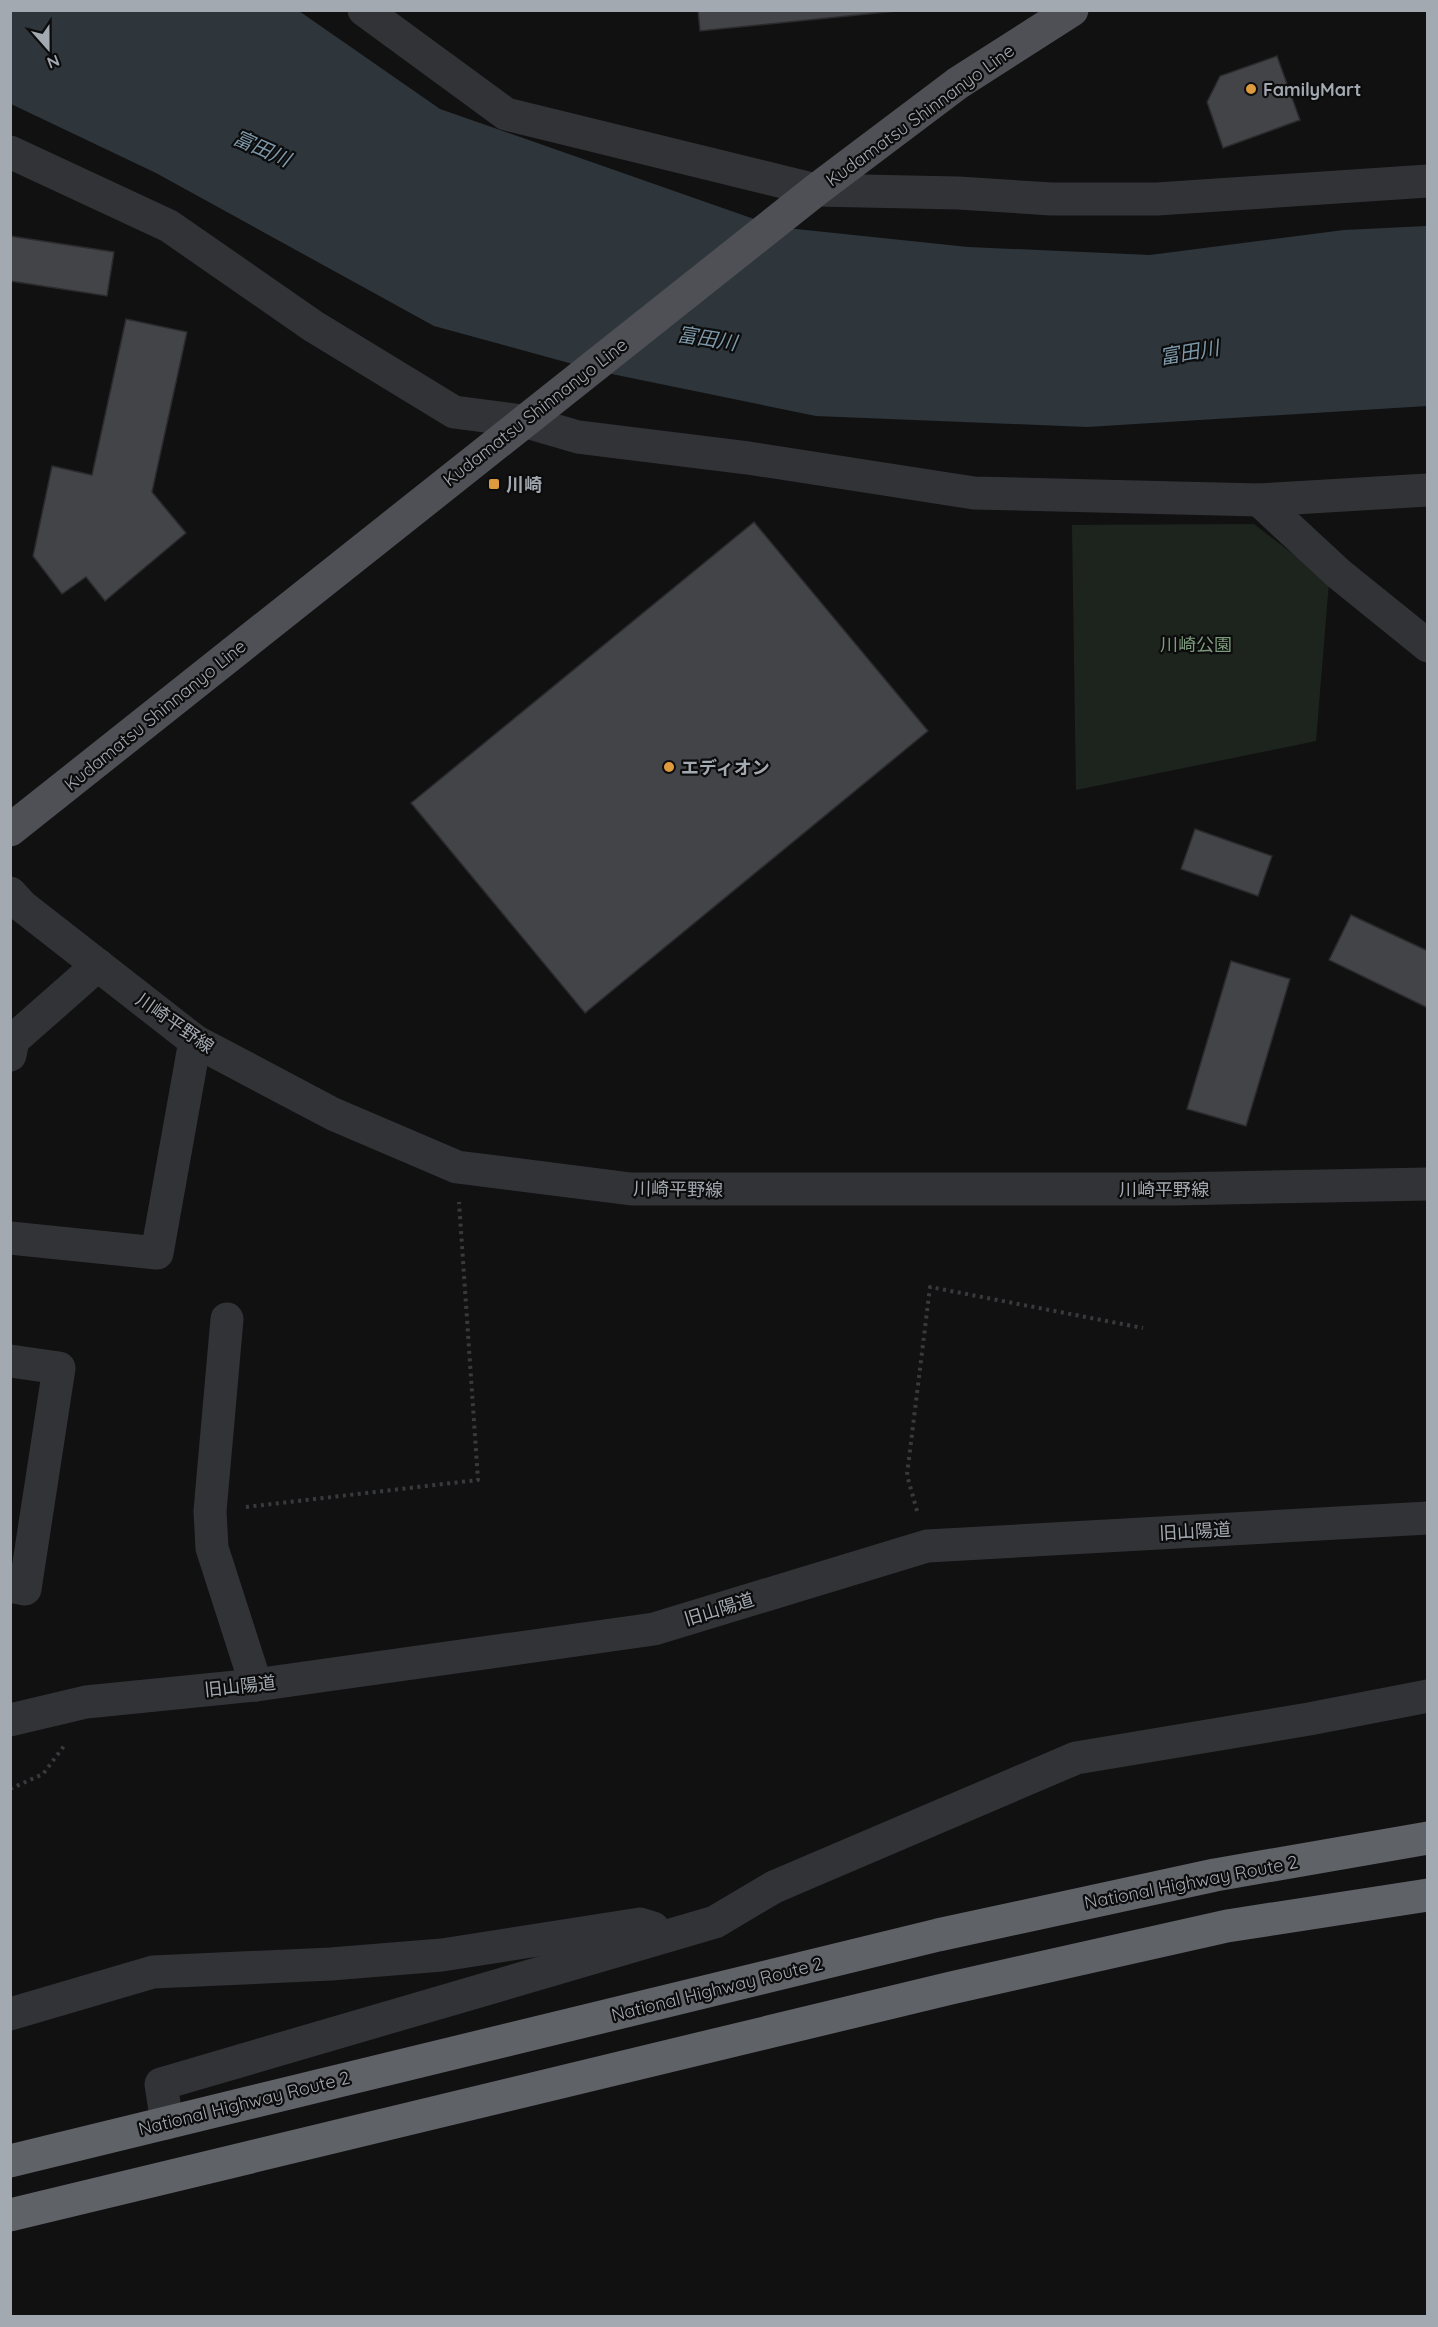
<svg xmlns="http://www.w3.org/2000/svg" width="1438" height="2327" viewBox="0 0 1438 2327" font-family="Quicksand,'Noto Sans JP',sans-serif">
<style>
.green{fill:#1d241e}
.water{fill:#2e363b}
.building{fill:#424447;stroke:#2b2b2e;stroke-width:1.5}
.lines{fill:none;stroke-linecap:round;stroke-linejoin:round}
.path{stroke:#383a3d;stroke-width:4;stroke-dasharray:3 4.5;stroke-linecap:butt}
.minor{stroke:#323336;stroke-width:33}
.major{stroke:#4e5055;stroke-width:33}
.highway{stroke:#5f6267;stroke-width:33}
.poi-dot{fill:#de9b3d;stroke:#0c0c0d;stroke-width:2}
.labels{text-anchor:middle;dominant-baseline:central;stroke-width:4.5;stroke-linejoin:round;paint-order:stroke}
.poi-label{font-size:18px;font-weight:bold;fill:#a3a9b1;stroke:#0c0c0d;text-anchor:start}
.street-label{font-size:18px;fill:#a3a9b1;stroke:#0c0c0d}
.park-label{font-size:18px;fill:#7d9b7c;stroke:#0c0c0d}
.water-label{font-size:20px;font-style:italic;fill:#7d98a9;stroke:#0c0c0d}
</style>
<rect width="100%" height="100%" fill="#111112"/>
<polygon class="green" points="1254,524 1329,582 1316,741 1076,790 1072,525"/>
<polygon class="water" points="10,11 299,11 440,109 777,227 968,247 1150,255 1344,230 1427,226 1427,406 1087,427 816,416 602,372 434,326 156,173 11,104"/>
<g class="building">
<polygon points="698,10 907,10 700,31"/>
<polygon points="1277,56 1300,120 1223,148 1207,102 1220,76"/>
<polygon points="10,236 114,252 107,296 10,281"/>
<polygon points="126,319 187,332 152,492 186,533 105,601 86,577 62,594 33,556 52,466 92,475"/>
<polygon points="754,522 928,731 585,1013 411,803"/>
<polygon points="1195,829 1272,856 1258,896 1181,869"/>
<polygon points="1351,915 1428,951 1428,1008 1329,960"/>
<polygon points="1231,961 1290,979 1246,1126 1187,1109"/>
</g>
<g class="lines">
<g class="path">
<polyline points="246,1507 478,1480 459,1202"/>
<polyline points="917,1511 907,1475 930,1287 1143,1328"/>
<polyline points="10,1789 43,1774 64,1746"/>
</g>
<g class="minor">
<polyline points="364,10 506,114 816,190 958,193 1052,199 1157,199 1428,181"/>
<polyline points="10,152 169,226 313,326 454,412 523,421 578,437 748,458 974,493 1259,500 1428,490"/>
<polyline points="1259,500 1339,574 1428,646"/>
<polyline points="10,893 22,906 195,1041 333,1114 457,1167 631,1189 1173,1189 1428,1184"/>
<polyline points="10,1055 13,1040 98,965"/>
<polyline points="10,1238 157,1253 195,1041"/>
<polyline points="227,1319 210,1511 212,1548 256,1685"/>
<polyline points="10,1361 59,1368 25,1589 10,1586"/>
<polyline points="10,1720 86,1702 256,1685 654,1629 927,1546 1428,1518"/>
<polyline points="10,2014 153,1972 331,1964 442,1955 640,1924 653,1928"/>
<polyline points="167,2123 161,2084 715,1922 774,1887 1076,1758 1309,1719 1428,1696"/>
</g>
<polyline class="major" points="10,830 816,190 958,83 1072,10"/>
<g class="highway">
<polyline points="10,2161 938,1935 1215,1875 1428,1838"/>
<polyline points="10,2215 951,1988 1227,1926 1428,1895"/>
</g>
</g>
<g class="poi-dot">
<circle cx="1251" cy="89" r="6"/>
<rect x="488" y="478" width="12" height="12" rx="3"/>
<circle cx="669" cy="767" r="6"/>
</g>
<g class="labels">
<g class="poi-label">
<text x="1263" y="89">FamilyMart</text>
<text x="506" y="484">川崎</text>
<text x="681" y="767">エディオン</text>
</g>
<g class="street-label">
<text transform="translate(920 115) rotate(-36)">Kudamatsu Shinnanyo Line</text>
<text transform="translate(535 412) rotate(-38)">Kudamatsu Shinnanyo Line</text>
<text transform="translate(155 715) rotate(-39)">Kudamatsu Shinnanyo Line</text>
<text transform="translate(175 1023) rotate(35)">川崎平野線</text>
<text transform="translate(678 1189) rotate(1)">川崎平野線</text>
<text x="1164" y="1189">川崎平野線</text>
<text transform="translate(1195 1531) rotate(-3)">旧山陽道</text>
<text transform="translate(719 1609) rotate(-17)">旧山陽道</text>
<text transform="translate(240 1686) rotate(-6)">旧山陽道</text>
<text transform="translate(1191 1882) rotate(-11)">National Highway Route 2</text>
<text transform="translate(717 1989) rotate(-14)">National Highway Route 2</text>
<text transform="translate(244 2103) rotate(-14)">National Highway Route 2</text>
</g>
<g class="park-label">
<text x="1196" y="644">川崎公園</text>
</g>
<g class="water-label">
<text transform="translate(262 148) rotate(24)">富田川</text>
<text transform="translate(707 338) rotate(9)">富田川</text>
<text transform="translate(1189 352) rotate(-10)">富田川</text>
</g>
</g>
<rect width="1438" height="2327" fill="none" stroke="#a3a9b1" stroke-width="24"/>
<g transform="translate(48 48) rotate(159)" stroke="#0c0c0d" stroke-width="4.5" paint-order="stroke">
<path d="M0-4.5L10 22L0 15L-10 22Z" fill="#a3a9b1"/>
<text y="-9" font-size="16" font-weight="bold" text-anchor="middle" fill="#a3a9b1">N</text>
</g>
</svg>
